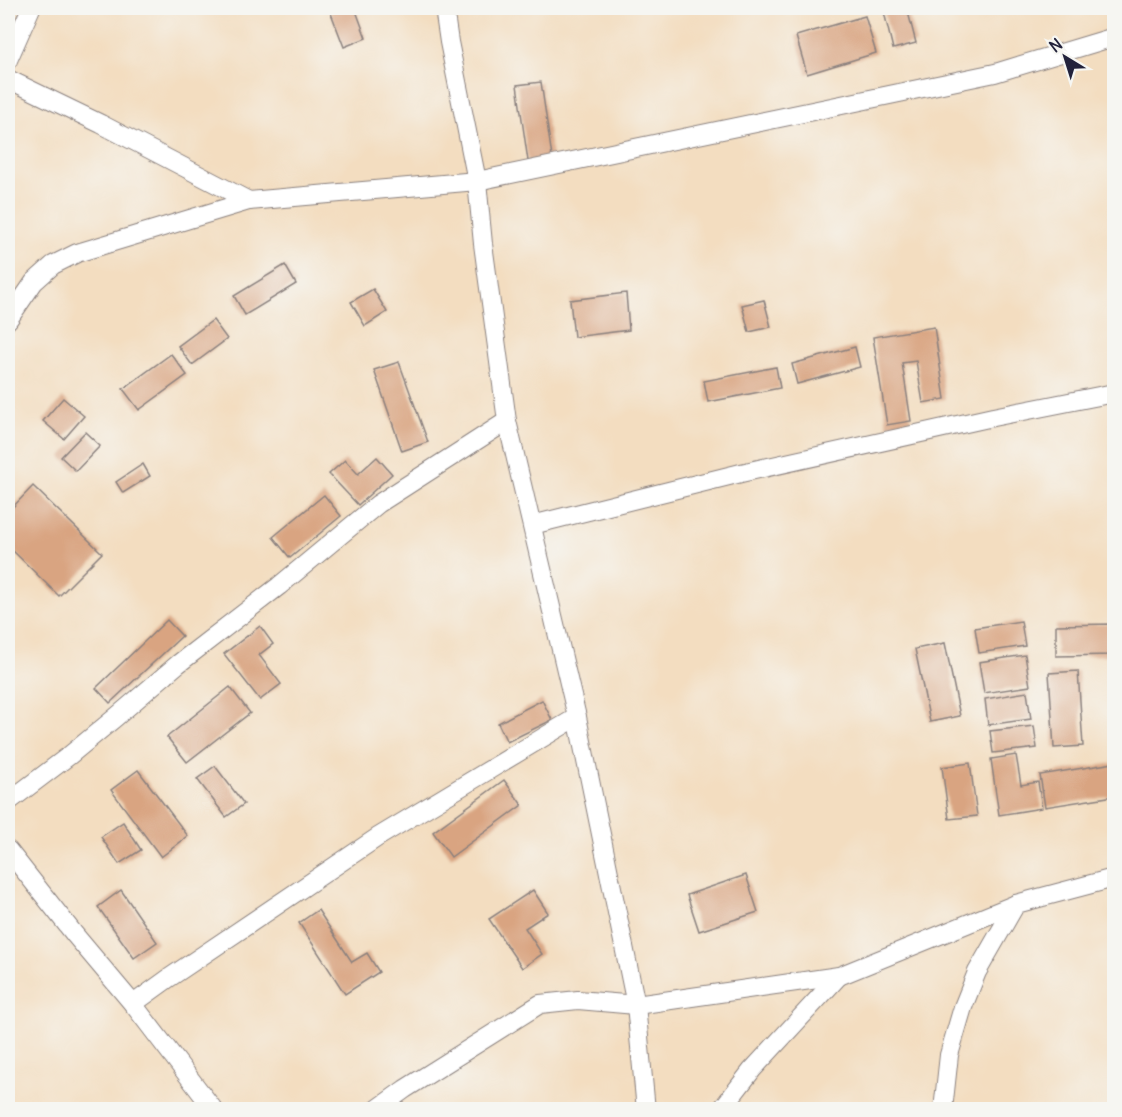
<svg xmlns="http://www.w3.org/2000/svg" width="1122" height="1117" viewBox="0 0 1122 1117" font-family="Delius,sans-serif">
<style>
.building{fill:#d9a481}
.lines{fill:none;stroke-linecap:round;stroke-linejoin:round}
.street-casing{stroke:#8a807e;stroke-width:20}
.street{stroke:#fff;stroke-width:18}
</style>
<rect width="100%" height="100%" fill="#f6f6f2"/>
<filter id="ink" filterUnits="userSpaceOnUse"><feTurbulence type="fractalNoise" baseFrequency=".0167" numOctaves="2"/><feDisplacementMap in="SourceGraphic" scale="12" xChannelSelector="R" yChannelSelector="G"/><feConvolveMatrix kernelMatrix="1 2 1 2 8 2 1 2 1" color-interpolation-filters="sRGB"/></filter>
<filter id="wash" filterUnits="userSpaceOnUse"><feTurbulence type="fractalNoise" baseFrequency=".008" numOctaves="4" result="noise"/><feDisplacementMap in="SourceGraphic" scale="24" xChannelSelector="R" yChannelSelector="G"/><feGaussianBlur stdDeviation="1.35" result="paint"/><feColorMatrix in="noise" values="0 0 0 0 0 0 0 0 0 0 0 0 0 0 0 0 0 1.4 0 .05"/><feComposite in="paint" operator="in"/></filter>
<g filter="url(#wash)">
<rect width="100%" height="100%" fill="#f3ddc0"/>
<g id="blocks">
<g class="building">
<polygon points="329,8 355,8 366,38 344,47"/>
<polygon points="883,8 907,8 916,43 893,49"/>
<polygon points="865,16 876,53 807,74 796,36"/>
<polygon points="541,82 552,157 528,161 517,85"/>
<polygon points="285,265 296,284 245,315 234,296"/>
<polygon points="373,289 387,312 365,326 351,302"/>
<polygon points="626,293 629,330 574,337 570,300"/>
<polygon points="764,300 771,327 749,332 742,305"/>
<polygon points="213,320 227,339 192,365 178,346"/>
<polygon points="934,327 945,399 923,403 916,361 902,363 911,421 887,425 873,337"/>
<polygon points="855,347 860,367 797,384 792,364"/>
<polygon points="171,354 187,375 139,410 123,389"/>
<polygon points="399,362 428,442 402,451 374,370"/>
<polygon points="776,367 780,388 708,402 704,381"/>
<polygon points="63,398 84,416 64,439 43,421"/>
<polygon points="85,432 100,446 76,471 61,457"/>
<polygon points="377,457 392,474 358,505 329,474 345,460 358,474"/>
<polygon points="143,464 150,476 123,493 116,482"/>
<polygon points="33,486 102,553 59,596 8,546 8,512"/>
<polygon points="324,495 341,516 290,558 273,537"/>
<polygon points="167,620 182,636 110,703 96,688"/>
<polygon points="1021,621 1025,646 979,653 975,628"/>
<polygon points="1114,624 1114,655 1056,656 1056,625"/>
<polygon points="260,626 273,644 259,655 281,684 260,700 224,654"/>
<polygon points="945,643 960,716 930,722 915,649"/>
<polygon points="1025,655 1030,686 984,693 979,662"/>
<polygon points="1078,671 1083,746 1054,748 1049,673"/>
<polygon points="230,687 250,713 187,762 167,737"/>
<polygon points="1027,692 1031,719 988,725 985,699"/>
<polygon points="542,700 552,720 507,742 498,723"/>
<polygon points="1034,726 1037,748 993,753 990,731"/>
<polygon points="1016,755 1021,785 1038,782 1042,808 999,815 991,759"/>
<polygon points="970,763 977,816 949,819 942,767"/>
<polygon points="1114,763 1114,796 1045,807 1040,775"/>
<polygon points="215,766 244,804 226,817 197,779"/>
<polygon points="138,770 188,836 161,857 111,790"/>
<polygon points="504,780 522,805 451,857 433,832"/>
<polygon points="123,822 141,850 119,864 101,837"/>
<polygon points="746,875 758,912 699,931 687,895"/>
<polygon points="121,890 157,942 134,958 98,907"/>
<polygon points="533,890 548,913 525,928 542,954 522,968 489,919"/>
<polygon points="318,910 352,962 367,953 379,972 345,994 299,923"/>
</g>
</g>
</g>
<g filter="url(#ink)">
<use href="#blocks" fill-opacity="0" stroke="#8a807e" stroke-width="1.5"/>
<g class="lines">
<g class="street-casing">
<g id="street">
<polyline points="444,8 449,42 477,181 483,244 507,421 577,717 636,1005 646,1110"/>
<polyline points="8,60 31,8"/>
<polyline points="8,79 101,124 249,201"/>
<polyline points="8,320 34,282 53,265 77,253 249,201 477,181 995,73 1114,37"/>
<polyline points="532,525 741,473 993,417 1114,393"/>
<polyline points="8,802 70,755 116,717 178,664 279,586 378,504 507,421"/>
<polyline points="8,850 75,935 133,1004 169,978 378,837 577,717"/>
<polyline points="133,1004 214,1110"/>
<polyline points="376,1110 405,1089 540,1004 578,1000 636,1005 839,976 1016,904 1114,878"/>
<polyline points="721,1110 752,1070 839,976"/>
<polyline points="943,1110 949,1055 963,1007 977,972 1016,904"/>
</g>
</g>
<use href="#street" class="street"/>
</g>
</g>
<rect width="1122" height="1117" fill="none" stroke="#f6f6f2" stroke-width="30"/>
<g transform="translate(1065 57) rotate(322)" stroke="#f6f6f2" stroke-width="4.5" paint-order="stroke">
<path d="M0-4.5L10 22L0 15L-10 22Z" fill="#22223b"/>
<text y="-9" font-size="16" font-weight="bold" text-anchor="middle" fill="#22223b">N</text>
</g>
</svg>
